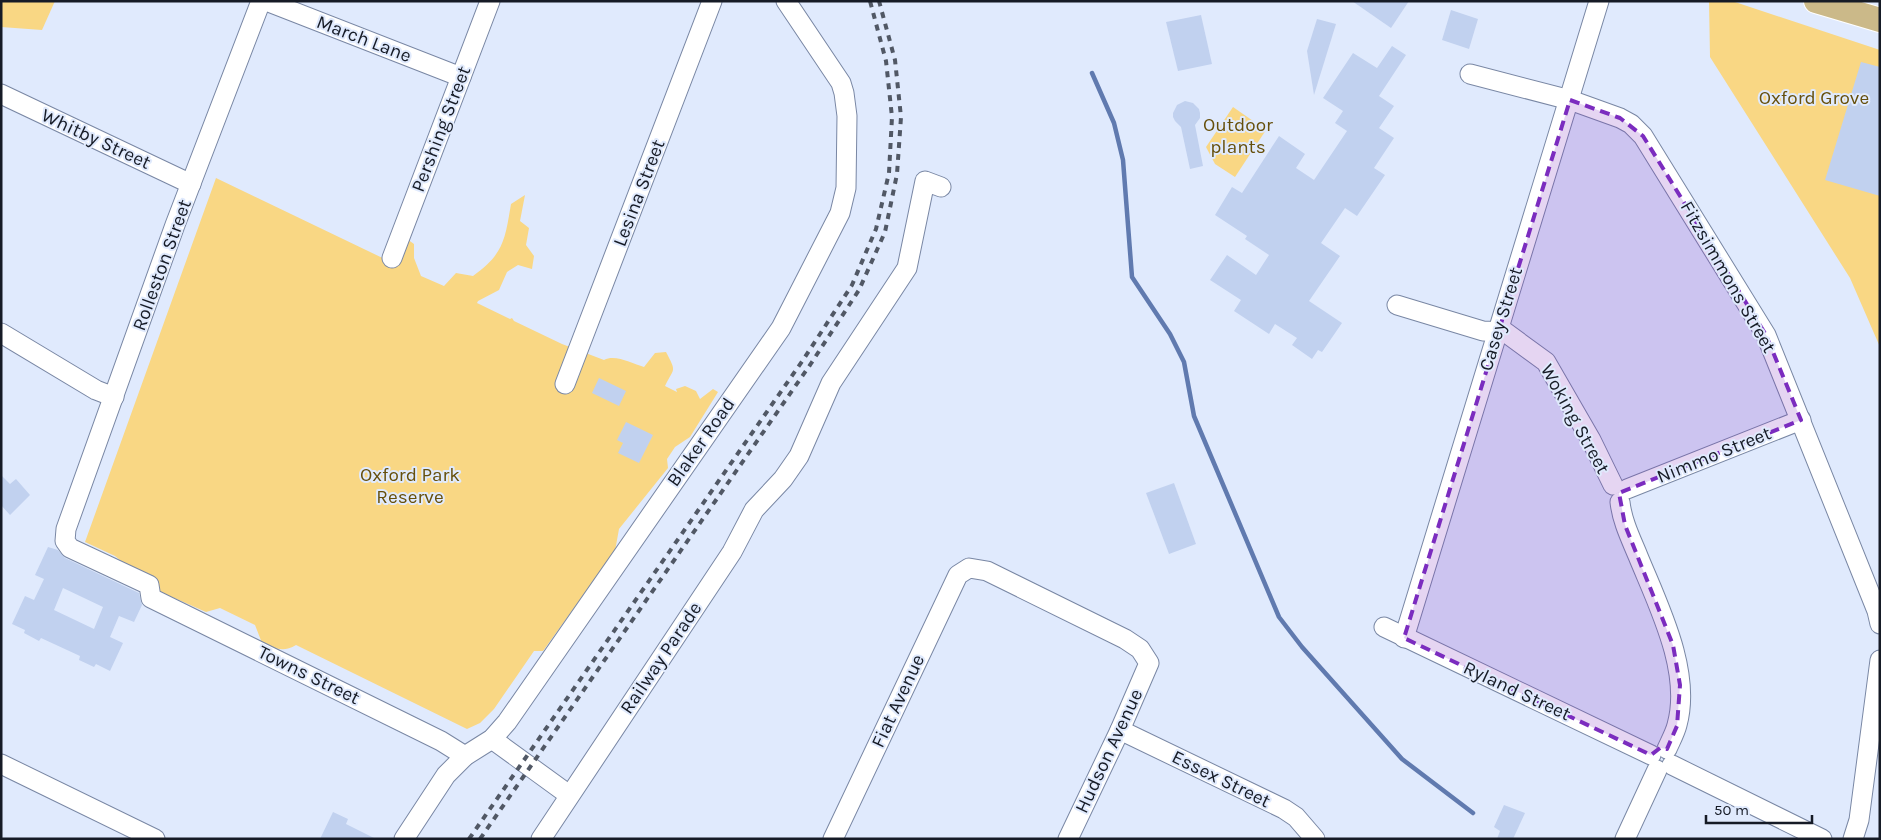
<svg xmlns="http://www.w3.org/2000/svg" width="1881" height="840" viewBox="0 0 1881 840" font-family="Karla,sans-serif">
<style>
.green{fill:#f9d784}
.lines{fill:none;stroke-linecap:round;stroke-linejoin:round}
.stream{stroke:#607aaf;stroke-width:4.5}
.building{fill:#c1d1ef;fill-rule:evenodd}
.minor-casing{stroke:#7987a4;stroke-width:21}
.major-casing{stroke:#fff;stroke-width:26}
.minor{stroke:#fff;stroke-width:19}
.major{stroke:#cbb989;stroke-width:24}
.rail{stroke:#515865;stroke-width:4;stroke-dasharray:6 6;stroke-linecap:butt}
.marked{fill:#7b2cbf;fill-opacity:0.2;stroke:#7b2cbf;stroke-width:4;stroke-dasharray:10 6;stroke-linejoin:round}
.labels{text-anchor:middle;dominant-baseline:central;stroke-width:4;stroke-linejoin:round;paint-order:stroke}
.street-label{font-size:19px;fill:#161b26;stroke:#e0eafd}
.park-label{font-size:19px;fill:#664f0b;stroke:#e0eafd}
</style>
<rect width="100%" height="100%" fill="#e0eafd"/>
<g class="green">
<polygon points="1,1 55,1 42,30 1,27"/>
<polygon points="1709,1 1732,1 1880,50 1880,347 1850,278 1710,57"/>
<polygon points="1233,107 1266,130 1235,177 1215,164 1206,147"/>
<path d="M216,178L393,263L407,239L414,244V258L421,276L444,286L456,273L473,276C504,254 505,239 511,204L525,195L520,221L529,228L526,245L534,256L532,269L518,265L507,272L499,290L478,301L477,303L510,319L512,318L514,321L562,344L604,360C616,354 632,364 644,367L655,353L666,352C677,373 674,367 665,386L677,392L676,389L685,386L696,391L700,399L713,389L718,392L690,437L675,447L667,459L668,468L619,529L615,551L543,651H534L494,709L480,723L467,729L296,645C283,653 274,648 262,643L255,625L220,608L206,612L172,597H165L115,556L85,542Z"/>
</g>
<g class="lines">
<polyline class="stream" points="1092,73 1114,123 1123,160 1132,277 1170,334 1184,362 1194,416 1279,617 1302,647 1402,759 1473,813"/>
</g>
<g class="building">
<polygon points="1352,1 1409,1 1391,28"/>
<polygon points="1451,10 1478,19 1469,49 1442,40"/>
<polygon points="1201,15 1212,64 1178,71 1166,22"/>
<polygon points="1317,19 1336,24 1314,95 1307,51"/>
<polygon points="1392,46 1406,55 1379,96 1394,106 1379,128 1394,138 1374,168 1385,175 1357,216 1345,208 1321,243 1340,256 1309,301 1342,323 1322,352 1318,350 1312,359 1292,345 1297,338 1275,324 1269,334 1234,311 1241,300 1210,280 1227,255 1256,275 1269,255 1245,239 1247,236 1215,215 1232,187 1242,193 1279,136 1305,154 1296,168 1314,180 1347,131 1335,123 1343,111 1323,98 1353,53 1377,68"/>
<polygon points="1861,62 1880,67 1880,196 1825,180"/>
<polygon points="1185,101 1193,103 1199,109 1200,113 1200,118 1195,125 1203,166 1190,169 1181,127 1175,121 1173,117 1173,113 1177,105"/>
<polygon points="599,378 626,391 619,406 592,393"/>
<polygon points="626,422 653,435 639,463 618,453 623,443 617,440"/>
<polygon points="1,475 10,484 16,479 30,495 10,515 1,505"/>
<polygon points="1174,483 1196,544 1169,554 1146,493"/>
<path d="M48,547L58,550L65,558L139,593L142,605L134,622L119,616L110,637L123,643L110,671L96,664L94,667L79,660L80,656L41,638L39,641L24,633L25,630L12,624L25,596L34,600L44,579L35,575ZM63,588L103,607L94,629L54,610Z"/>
<polygon points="1504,805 1525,813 1513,839 1497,839 1500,831 1494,827"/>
<polygon points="333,812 348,819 346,824 376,839 320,839"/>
</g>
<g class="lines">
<g class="minor-casing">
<g id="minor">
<polyline points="261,1 175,225 66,529 65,541 70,548 149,585 151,598 441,741 465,756"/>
<polyline points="266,1 461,77"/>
<polyline points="1470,74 1570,100 1620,118 1631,124 1643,136 1766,335 1877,611 1880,624"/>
<polyline points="1,94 191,184"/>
<polyline points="392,258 490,1"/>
<polyline points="1397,305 1483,331 1505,332 1546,362 1591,440 1613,485"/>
<polyline points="1,333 96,390 114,397"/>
<polyline points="565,384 712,1"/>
<polyline points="1627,489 1801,420"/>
<path d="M1620,502C1622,521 1631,539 1638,556C1658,605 1692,671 1677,725C1675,733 1670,742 1667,749"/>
<polyline points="1384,627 1651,755"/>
<polyline points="1404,638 1599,1"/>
<polyline points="1120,730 1284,809 1296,817 1315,839"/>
<polyline points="492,739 569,795"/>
<polyline points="1,764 155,839"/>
<polyline points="1672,765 1822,839"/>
<polyline points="404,839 446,775 465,756 492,739 507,722 781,328 840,213 846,188 847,116 844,93 841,83 786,1"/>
<polyline points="541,839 732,552 754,510 783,479 799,456 831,383 907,268 925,181 941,187"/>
<polyline points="833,839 958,575 969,568 987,571 1125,639 1140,649 1149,663 1120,730 1068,839"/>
<polyline points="1625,839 1657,770"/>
<polyline points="1853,839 1859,820 1880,660"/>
</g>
</g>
<g class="major-casing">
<polyline id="major" points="1816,1 1880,20"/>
</g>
<use href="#minor" class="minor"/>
<use href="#major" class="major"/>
<g class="rail">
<polyline points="469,839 803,360 852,285 876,229 889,173 892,117 886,61 870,1"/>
<polyline points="480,839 810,365 859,290 885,232 897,174 901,117 895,60 879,1"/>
</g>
</g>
<path class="marked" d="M1570,100L1620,118L1643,136L1766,335L1801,420L1619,493L1625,525L1673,645L1680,685L1677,726L1667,749L1660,748L1651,755L1404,638Z"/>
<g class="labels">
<g class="street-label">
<text transform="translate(364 39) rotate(21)">March Lane</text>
<text transform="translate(441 129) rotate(-69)">Pershing Street</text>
<text transform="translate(96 139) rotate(25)">Whitby Street</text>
<text transform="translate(639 193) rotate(-69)">Lesina Street</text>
<text transform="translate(162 265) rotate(-70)">Rolleston Street</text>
<text transform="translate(1728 277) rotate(60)">Fitzsimmons Street</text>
<text transform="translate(1501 319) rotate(-73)">Casey Street</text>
<text transform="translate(1575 419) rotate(61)">Woking Street</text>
<text transform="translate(701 442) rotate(-55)">Blaker Road</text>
<text transform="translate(1714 455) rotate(-22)">Nimmo Street</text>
<text transform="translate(661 658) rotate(-56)">Railway Parade</text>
<text transform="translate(309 675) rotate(26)">Towns Street</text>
<text transform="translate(1517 691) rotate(25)">Ryland Street</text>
<text transform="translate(898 701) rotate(-65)">Fiat Avenue</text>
<text transform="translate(1109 751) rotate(-65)">Hudson Avenue</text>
<text transform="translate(1221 779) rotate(26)">Essex Street</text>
</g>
<g class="park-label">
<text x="1814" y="98">Oxford Grove</text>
<text x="1238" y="125">Outdoor<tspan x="1238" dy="22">plants</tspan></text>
<text x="410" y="475">Oxford Park<tspan x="410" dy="22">Reserve</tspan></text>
</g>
</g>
<rect width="1881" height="840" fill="none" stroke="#161b26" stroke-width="5"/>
<path d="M1706 815v8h106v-8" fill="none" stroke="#161b26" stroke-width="2.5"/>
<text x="1714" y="815" font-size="15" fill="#161b26" stroke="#e0eafd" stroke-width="4" paint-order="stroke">50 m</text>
</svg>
